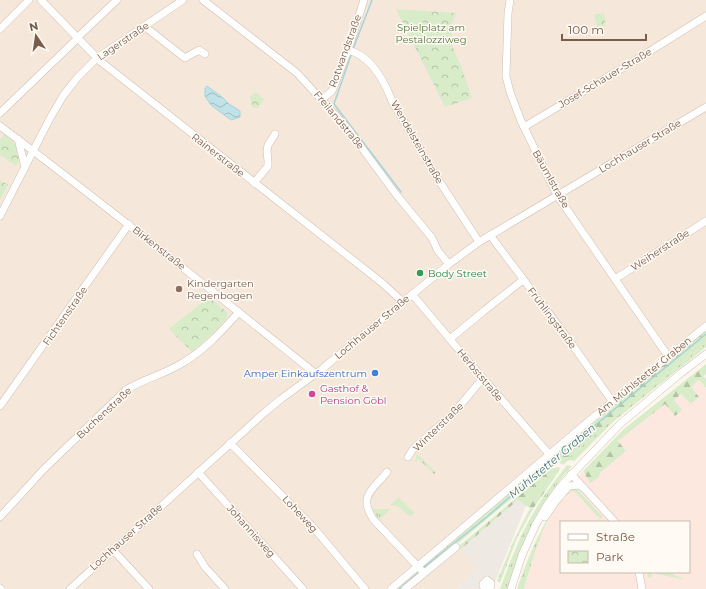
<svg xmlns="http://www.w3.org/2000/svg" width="706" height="589" viewBox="0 0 706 589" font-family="Montserrat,sans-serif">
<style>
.residential{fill:#f5e8da}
.commercial{fill:#fde8e0;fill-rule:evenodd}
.industrial{fill:#efe9e4}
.grass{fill:url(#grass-tufts)}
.forest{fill:url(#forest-firs)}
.park{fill:url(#park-crowns)}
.garden{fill:#d8ecc9}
.water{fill:url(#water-waves);stroke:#a5d3da}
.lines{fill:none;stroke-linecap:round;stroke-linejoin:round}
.stream{stroke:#a5d3da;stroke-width:1.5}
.minor-casing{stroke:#d1beb0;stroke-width:8}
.minor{stroke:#fff;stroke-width:7}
.leisure-dot{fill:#2e9e5b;stroke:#fffaf3;stroke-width:1.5}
.education-dot{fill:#8d6e63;stroke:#fffaf3;stroke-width:1.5}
.shop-dot{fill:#3f7fe0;stroke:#fffaf3;stroke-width:1.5}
.hotel-dot{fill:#d1479c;stroke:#fffaf3;stroke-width:1.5}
.labels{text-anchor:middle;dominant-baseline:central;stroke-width:3;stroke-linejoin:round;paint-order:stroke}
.park-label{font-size:10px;fill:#537a41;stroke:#fffaf3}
.street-label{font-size:10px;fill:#7a5c4d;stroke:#fffaf3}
.leisure-label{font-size:10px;fill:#27864d;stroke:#fffaf3;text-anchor:start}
.education-label{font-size:10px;fill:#785e54;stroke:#fffaf3;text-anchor:start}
.shop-label{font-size:10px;fill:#366cbe;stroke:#fffaf3;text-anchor:end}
.hotel-label{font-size:10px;fill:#b23c85;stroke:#fffaf3;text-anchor:start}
.water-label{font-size:11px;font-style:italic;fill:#437c86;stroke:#fffaf3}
</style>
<defs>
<pattern id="grass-tufts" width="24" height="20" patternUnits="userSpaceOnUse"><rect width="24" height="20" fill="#d8ecc9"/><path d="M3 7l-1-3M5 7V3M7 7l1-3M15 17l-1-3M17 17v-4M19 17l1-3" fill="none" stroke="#b4c2a5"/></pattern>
<pattern id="forest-firs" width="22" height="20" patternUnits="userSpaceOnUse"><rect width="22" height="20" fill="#d8ecc9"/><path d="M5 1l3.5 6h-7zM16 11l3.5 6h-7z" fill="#b4c2a5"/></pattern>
<pattern id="park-crowns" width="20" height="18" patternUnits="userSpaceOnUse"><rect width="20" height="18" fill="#d8ecc9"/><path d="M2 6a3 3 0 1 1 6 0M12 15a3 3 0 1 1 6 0" fill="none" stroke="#b4c2a5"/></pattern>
<pattern id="water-waves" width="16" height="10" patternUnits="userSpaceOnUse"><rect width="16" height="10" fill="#bfe3e8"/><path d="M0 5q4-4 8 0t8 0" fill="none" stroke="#a0bbbe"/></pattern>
</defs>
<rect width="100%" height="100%" fill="#fdf6ec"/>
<polygon class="residential" points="0,0 706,0 706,323 664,353 450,534 477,568 456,589 0,589"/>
<path class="commercial" d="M699,380L706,388V589H524L538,542L551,516L559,503L572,491L575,492L585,503L576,488L568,489L577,478L583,471L584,475L600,473L626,451L618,441L665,404L674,400L681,394L691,404L699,397L691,387ZM561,522H689V572H561Z"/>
<polygon class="industrial" points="518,500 526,506 492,589 456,589 477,568 461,549"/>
<g class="grass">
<path d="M706,343V347L614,421L574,461C568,459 567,462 563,465L559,462L572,455L612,420Z"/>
<path d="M567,465L572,466C560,480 548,495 539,511C525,535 516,563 507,589H500C510,562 520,535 535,510C544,494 556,480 567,465Z"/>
<path d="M576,488L603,517L600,519L575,492L572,491C545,508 533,560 524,589H517C530,552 543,520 568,489Z"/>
<path d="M398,497L415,513L411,516C401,513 404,506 391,505Z"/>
<polygon points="530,508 533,509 517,538 500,583 497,581 514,540"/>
<polygon points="372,509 391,509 379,520"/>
</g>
<g class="forest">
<polygon points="706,329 706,343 612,420 572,455 559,462 553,456"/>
<polygon points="706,364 706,374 704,376 706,379 706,388 699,380 691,387 699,397 691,404 681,394 674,400 682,410 675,416 665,404 618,441 626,451 600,473 599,477 590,483 583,471 624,429"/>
<polygon points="417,454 436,472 434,474 419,459 415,462"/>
<polygon points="550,458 554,461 549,467 425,571 421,566"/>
<polygon points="558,467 560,468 559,471 533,509 526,506 518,500 461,549 459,546 551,469"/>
</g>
<g class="park">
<polygon points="396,9 456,13 452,24 451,43 461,66 472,98 445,107"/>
<polygon points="604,13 606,25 597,27 594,15"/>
<polygon points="255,92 264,99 258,108 253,108 250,97"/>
<path d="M4,134C14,142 24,153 16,166L0,155V140Z"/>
<polygon points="0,180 8,185 0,200"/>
<polygon points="209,297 227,312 227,318 207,339 192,352 169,329"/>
</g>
<g class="garden">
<polygon points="417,10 428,33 416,38 406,16"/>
<polygon points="647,572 665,572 666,574 669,572 674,575 682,578 682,579 652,573 651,578 648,577"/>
</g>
<polygon class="water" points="207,86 222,97 229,104 240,111 240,117 231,120 211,105 205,96 205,89"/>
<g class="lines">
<g class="stream">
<polyline points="353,49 372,0"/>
<polyline points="351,55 334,104 401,192"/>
<polyline points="423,568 488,516 552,460 571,445 706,334"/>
<polyline points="399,589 419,572"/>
</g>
<g class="minor-casing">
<g id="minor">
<polyline points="41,0 100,61 381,282 402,301"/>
<polyline points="203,0 297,73 348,129 395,193 432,238 438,251 449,264"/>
<polyline points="510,0 508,13 506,76 510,92 521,121 557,195 668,356"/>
<polyline points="144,26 185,58 199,50 205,54"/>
<polyline points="0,29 29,0"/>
<path d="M348,50C371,56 384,80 392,101L434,173L479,242"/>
<polyline points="322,99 332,91 348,50 364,0"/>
<polyline points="0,113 78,38 80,35 117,0"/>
<path d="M0,126C107,206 211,290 316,374"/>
<polyline points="524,127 631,63 706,16"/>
<polyline points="18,139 25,167"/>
<polyline points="254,183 268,166 268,161 267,151 268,145 275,134"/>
<polyline points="0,216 49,120 63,96 77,78 97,58 183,0"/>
<polyline points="490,235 569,340 612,401"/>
<polyline points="615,279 706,221"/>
<polyline points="412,294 469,362 549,454"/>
<polyline points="450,339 485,310 523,280"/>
<polyline points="0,406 129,224"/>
<polyline points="230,443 314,528 365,589"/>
<polyline points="408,457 413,449 453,414 483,378"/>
<polyline points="198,472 303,589"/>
<path d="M387,472C373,490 358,495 373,519L424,573"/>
<polyline points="571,474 615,522"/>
<path d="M0,517L44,469L126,390C143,379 162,375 179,365C203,352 221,332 239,312"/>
<polyline points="545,517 556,501 569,486 579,485 584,488"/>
<polyline points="113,550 149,589"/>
<polyline points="197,554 205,567 225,589"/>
<polyline points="639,572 642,589"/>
<polyline points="0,588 1,589"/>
<polyline points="70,589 264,413 281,399 322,369 449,264 479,242 706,107"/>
<polyline points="391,589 590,420 706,326"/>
<polyline points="405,589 456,547"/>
<polyline points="486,589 483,586 483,584 487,580 491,583 490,589"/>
<polyline points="511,589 522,555 536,524 547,505 560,487 620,424 681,373 706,354"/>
</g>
</g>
<use href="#minor" class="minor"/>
</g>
<circle class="leisure-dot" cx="420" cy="273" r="4"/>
<circle class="education-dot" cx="179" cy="289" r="4"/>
<circle class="shop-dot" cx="375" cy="373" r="4"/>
<circle class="hotel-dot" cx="312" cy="394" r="4"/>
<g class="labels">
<g class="park-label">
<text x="431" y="27">Spielplatz am<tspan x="431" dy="12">Pestalozziweg</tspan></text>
</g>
<g class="street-label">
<text transform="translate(123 41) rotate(-34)">Lagerstraße</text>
<text transform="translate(345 51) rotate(-70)">Rotwandstraße</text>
<text transform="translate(605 78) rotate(-31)">Josef-Schauer-Straße</text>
<text transform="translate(339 120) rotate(50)">Freilandstraße</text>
<text transform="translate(417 142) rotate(60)">Wendelsteinstraße</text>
<text transform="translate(640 146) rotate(-31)">Lochhauser Straße</text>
<text transform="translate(218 155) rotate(38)">Rainerstraße</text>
<text transform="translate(551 179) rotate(61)">Bäumlstraße</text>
<text transform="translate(159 248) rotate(38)">Birkenstraße</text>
<text transform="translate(660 250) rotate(-33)">Weiherstraße</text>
<text transform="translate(65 316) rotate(-55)">Fichtenstraße</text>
<text transform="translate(552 318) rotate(53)">Frühlingstraße</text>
<text transform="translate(372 327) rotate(-40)">Lochhauser Straße</text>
<text transform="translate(480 375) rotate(50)">Herbststraße</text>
<text transform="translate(644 376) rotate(-39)">Am Mühlstetter Graben</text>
<text transform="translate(104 413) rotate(-43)">Buchenstraße</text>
<text transform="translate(438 427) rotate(-44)">Winterstraße</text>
<text transform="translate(300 514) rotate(47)">Loheweg</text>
<text transform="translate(251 531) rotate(48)">Johannisweg</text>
<text transform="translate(126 537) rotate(-42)">Lochhauser Straße</text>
</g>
<g class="leisure-label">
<text x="428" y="273">Body Street</text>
</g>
<g class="education-label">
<text x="187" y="283">Kindergarten<tspan x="187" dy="12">Regenbogen</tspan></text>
</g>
<g class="shop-label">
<text x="367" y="373">Amper Einkaufszentrum</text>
</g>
<g class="hotel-label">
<text x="320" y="388">Gasthof &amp;<tspan x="320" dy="12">Pension Göbl</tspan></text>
</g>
<g class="water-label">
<text transform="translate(552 461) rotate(-40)">Mühlstetter Graben</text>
</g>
</g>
<rect x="560" y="521" width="130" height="52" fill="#fffaf3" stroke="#cabbb1"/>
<rect x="568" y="534" width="20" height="6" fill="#ffffff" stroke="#cabbb1"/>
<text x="596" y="541" font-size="12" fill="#7a5c4d">Straße</text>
<rect x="568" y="551" width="20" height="12" fill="url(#park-crowns)" stroke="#cabbb1"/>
<text x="596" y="561" font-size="12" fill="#7a5c4d">Park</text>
<g transform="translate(36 36) rotate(347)" stroke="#fffaf3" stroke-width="3" paint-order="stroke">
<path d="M0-3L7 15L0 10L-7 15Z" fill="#7a5c4d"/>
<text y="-6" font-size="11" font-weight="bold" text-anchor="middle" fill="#7a5c4d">N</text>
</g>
<path d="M562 34v6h84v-6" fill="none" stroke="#7a5c4d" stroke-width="2"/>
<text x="568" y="34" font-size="12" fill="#7a5c4d" stroke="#fffaf3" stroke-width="3" paint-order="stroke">100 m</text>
</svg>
